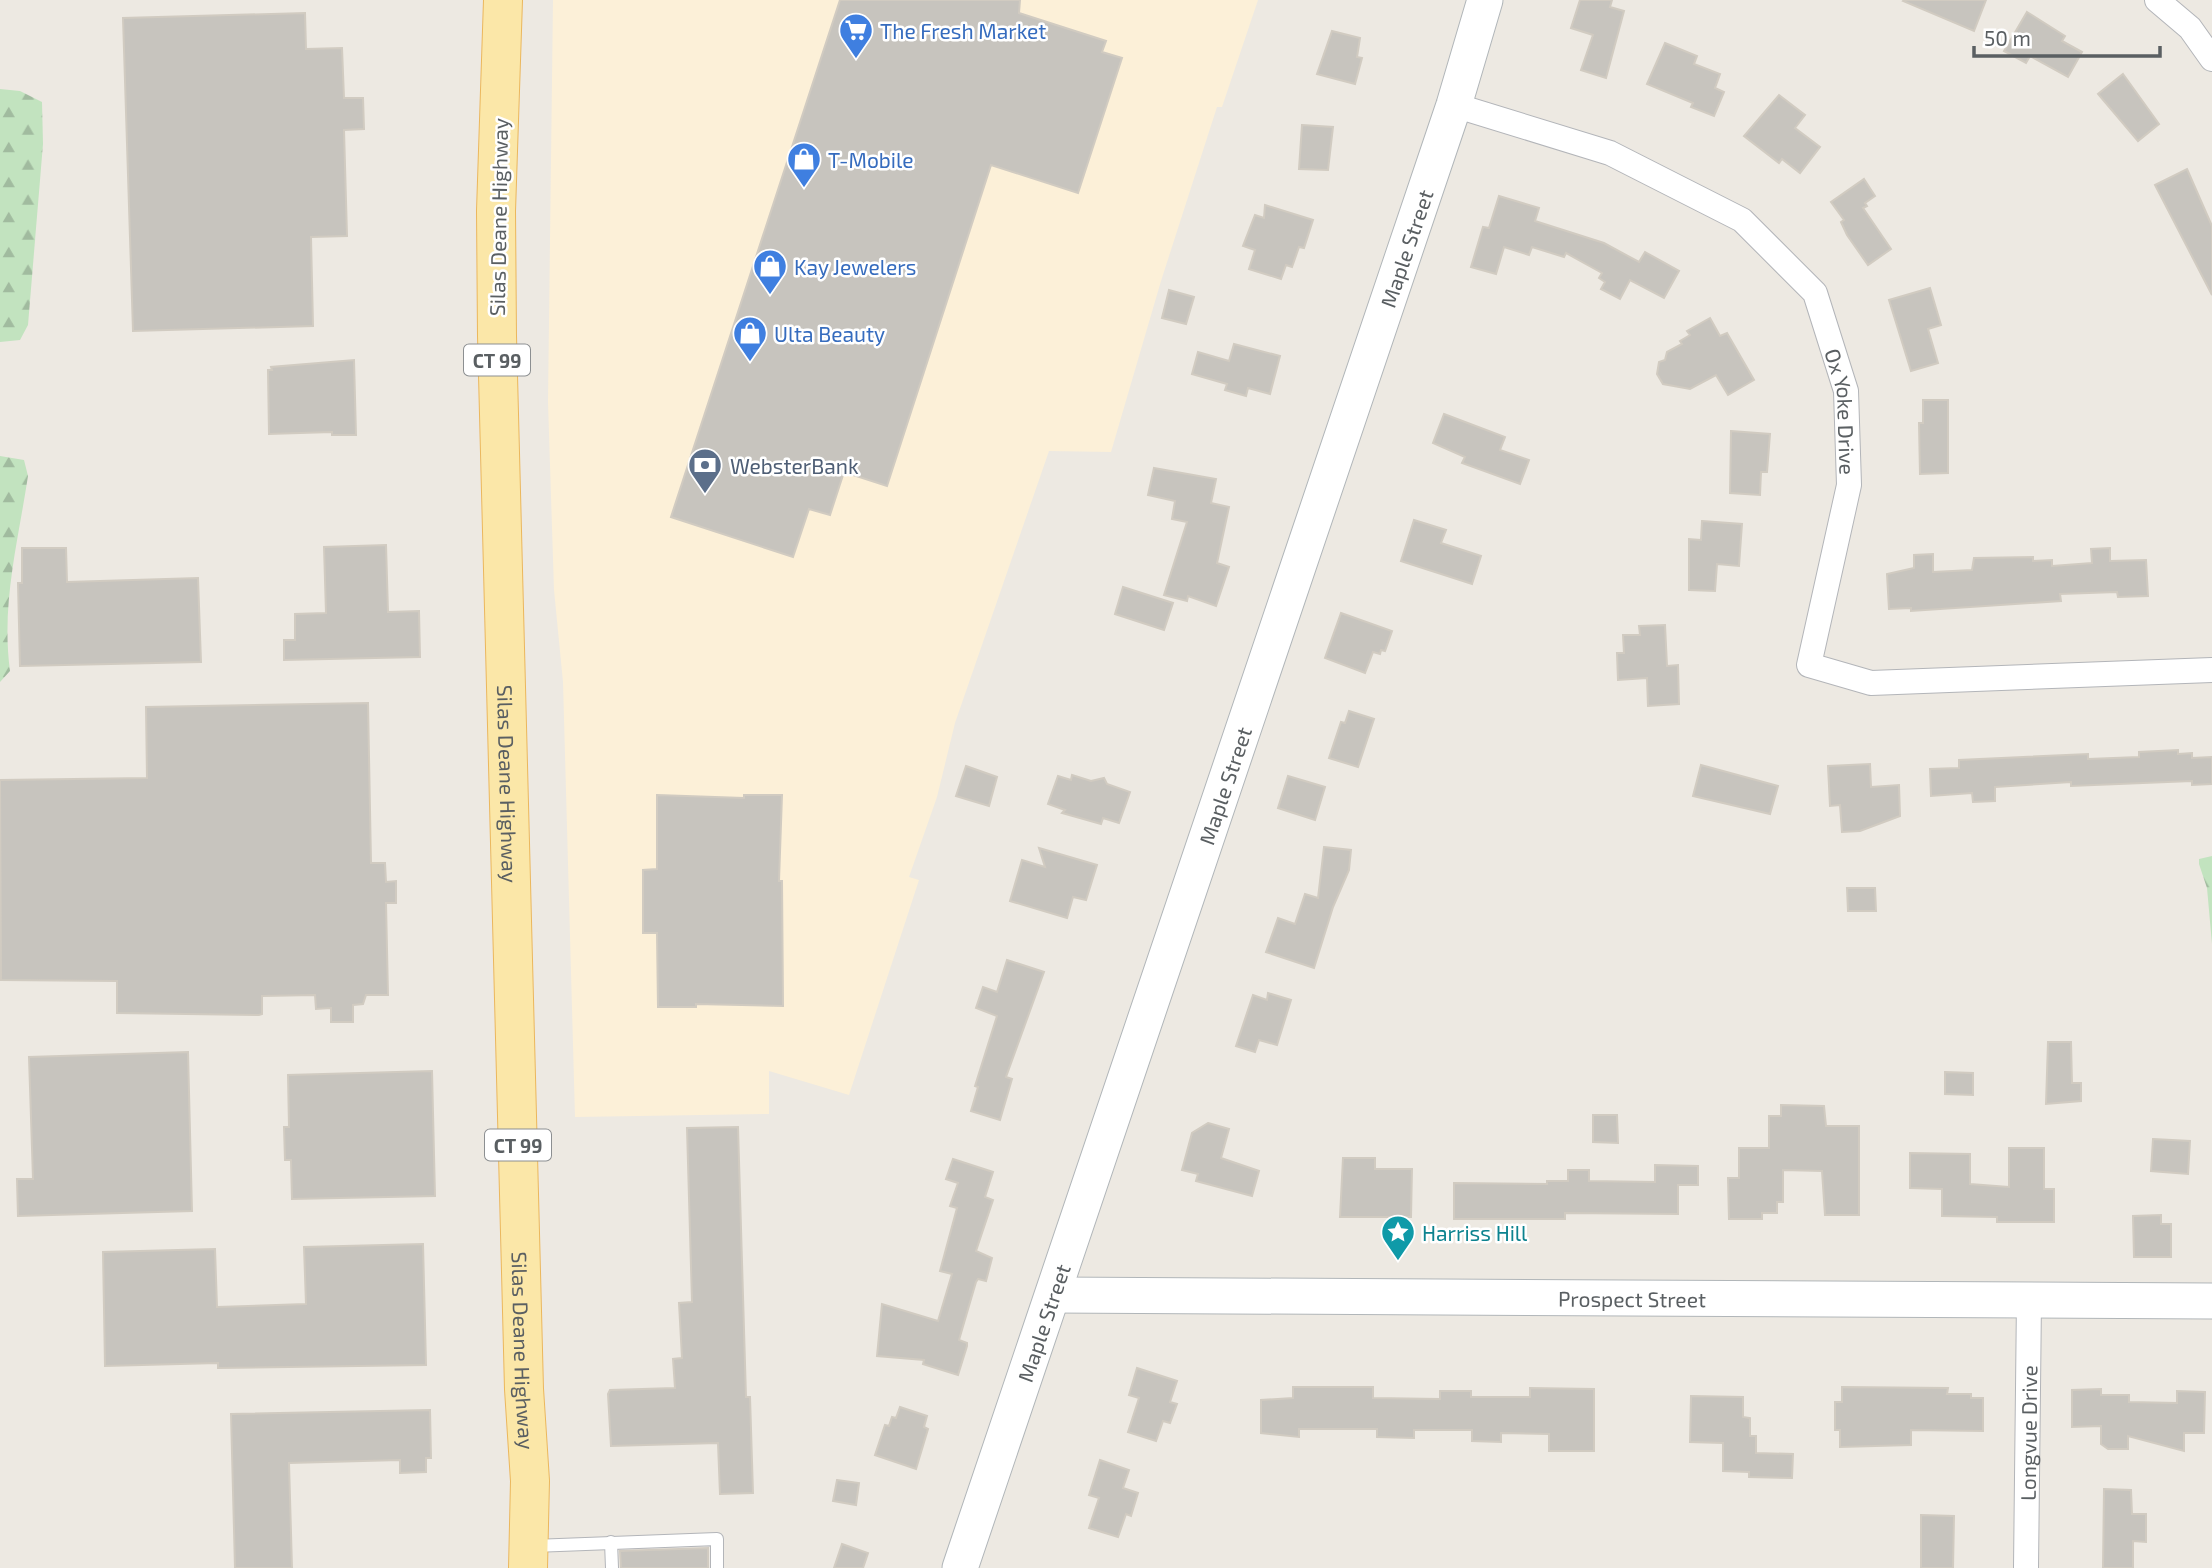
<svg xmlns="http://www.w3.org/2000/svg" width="2212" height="1568" viewBox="0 0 2212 1568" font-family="'Exo 2',sans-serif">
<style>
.commercial{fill:#fcf0d8}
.forest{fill:url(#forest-firs)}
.building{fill:#c7c4be;stroke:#d1cbc1;stroke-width:2}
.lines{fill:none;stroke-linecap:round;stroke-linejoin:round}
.lane-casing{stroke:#b3b5b9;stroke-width:14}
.street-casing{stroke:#b3b5b9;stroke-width:26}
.secondary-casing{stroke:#b1b6b9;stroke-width:37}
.primary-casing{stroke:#ebb75d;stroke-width:40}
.lane{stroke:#fff;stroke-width:12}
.street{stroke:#fff;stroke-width:24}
.secondary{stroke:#fff;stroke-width:35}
.primary{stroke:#fbe7a8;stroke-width:38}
.labels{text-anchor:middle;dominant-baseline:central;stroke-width:5;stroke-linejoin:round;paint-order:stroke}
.shield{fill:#fff;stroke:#8c8f91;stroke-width:2}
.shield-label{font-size:19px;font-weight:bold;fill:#5a5f62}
.shop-label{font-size:21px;fill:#366cbe;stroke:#fff;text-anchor:start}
.street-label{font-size:21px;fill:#5a5f62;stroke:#fff}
.service-label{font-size:21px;fill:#4e5e75;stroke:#fff;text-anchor:start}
.culture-label{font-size:21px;fill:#0d838f;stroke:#fff;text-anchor:start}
</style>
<defs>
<pattern id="forest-firs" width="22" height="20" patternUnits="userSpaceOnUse" patternTransform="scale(1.75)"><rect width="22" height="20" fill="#c2e3bf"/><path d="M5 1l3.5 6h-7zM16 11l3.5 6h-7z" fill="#a1bb9f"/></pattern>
</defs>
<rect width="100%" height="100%" fill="#ede9e2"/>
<polygon class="commercial" points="553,0 1258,0 1222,107 1217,107 1161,281 1111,452 1049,451 955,723 937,797 909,877 919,880 849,1095 769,1071 769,1114 575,1117 563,682 554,590 548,402"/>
<g class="forest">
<polygon points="0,89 20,91 42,102 43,144 28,325 20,340 0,342"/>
<path d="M0,456L24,460L28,476C18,542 1,604 10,671L0,682Z"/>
<polygon points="2212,856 2212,944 2207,888 2199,864 2199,859"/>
</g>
<g class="building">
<polygon points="840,0 1020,0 1019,13 1106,41 1102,52 1122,58 1078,193 991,165 887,486 844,472 830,515 809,509 793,557 671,517"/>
<polygon points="1580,0 1612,0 1610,7 1624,11 1606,78 1581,70 1593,35 1571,28"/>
<polygon points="1986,0 1974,31 1903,1 1904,0"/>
<polygon points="2027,12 2065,36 2062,41 2082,52 2068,77 2030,56 2026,63 2004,51"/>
<polygon points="305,13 306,49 342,48 344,98 363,98 364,129 344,130 347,236 311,237 313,326 133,331 123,18"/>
<polygon points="1332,31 1360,38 1357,57 1362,58 1355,84 1317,74"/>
<polygon points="1665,43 1697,56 1694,64 1720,74 1715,88 1724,92 1714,116 1691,107 1693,103 1647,84"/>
<polygon points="2123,74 2159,124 2138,141 2098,94"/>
<polygon points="1779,95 1805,115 1795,128 1820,147 1800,173 1782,159 1779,163 1744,136"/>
<polygon points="1302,125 1333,127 1328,170 1299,169"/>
<polygon points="2187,169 2212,226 2212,295 2155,185"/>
<polygon points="1864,179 1875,196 1865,203 1867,206 1863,208 1891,249 1868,265 1847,235 1841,222 1844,220 1831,202"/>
<polygon points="1499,196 1539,208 1535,221 1604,243 1639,262 1645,252 1679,271 1664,298 1630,280 1620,299 1601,289 1605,282 1599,278 1602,273 1566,253 1564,257 1532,247 1529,255 1504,247 1496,274 1471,267 1483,227 1489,228"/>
<polygon points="1265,205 1313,220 1304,248 1299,247 1292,267 1286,265 1281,279 1249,269 1255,250 1243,246 1255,215 1264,218"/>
<polygon points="1930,288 1941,325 1928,329 1938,363 1911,371 1889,300"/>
<polygon points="1169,290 1194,297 1186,324 1162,318"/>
<polygon points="1710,318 1720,336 1727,333 1754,380 1728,395 1716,375 1690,389 1663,384 1657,374 1659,362 1665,360 1667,352 1682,344 1680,341 1690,335 1687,331"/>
<polygon points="1234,344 1280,356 1270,394 1248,388 1246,396 1225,390 1227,384 1192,374 1198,352 1229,361"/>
<polygon points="354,360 356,435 332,435 332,432 269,434 268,370 272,370 271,367"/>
<polygon points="1923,400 1948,400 1948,473 1920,474 1919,423 1923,423"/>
<polygon points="1444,414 1505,437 1500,450 1529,460 1520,484 1462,463 1465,457 1433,443"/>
<polygon points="1731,431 1770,434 1767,472 1761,472 1760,495 1730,493"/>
<polygon points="1154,468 1216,479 1211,503 1229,507 1217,563 1229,567 1216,606 1188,596 1187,601 1164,595 1187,522 1172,519 1175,501 1148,495"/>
<polygon points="1414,520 1446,530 1441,543 1481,556 1472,584 1401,561"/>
<polygon points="1702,521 1742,524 1739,566 1717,564 1715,591 1689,590 1689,539 1701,540"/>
<polygon points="386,545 388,612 419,611 420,657 284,660 284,640 295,640 295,614 326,613 324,547"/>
<polygon points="22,548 66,548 67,582 198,578 201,662 20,666 18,583 22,583"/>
<polygon points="2110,548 2110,561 2146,560 2148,596 2118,597 2117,592 2060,594 2061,601 1911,611 1911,608 1889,609 1887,574 1914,568 1914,555 1933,554 1933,572 1972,570 1974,558 2033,557 2033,561 2052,560 2052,566 2092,563 2091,549"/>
<polygon points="1123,587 1173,603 1164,630 1115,614"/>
<polygon points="1341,613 1392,631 1385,651 1381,650 1380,654 1373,652 1365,673 1325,658"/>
<polygon points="1665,625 1667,666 1678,665 1679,704 1648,706 1647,678 1618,680 1617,653 1624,653 1623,635 1640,635 1639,626"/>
<polygon points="368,703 371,863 385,863 386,882 396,881 396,903 386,903 388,995 366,995 363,1004 353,1005 353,1022 331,1022 331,1008 316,1009 315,995 262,996 262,1014 259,1015 117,1013 117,981 1,980 0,780 147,778 146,707"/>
<polygon points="1349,711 1374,719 1358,767 1329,758 1341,722 1345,723"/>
<polygon points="2178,750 2178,754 2192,753 2192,758 2212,757 2212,784 2192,785 2192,781 2071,786 2071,782 1995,787 1995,801 1973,802 1972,793 1931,796 1930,769 1959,768 1959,760 2088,754 2088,759 2139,757 2139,752"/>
<polygon points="1870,764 1871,787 1899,785 1900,816 1860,831 1842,832 1840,805 1830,806 1828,766"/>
<polygon points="1701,765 1778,786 1770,814 1693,796"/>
<polygon points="966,766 997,777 989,806 956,796"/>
<polygon points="1072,775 1091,781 1104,778 1107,784 1130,792 1119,823 1103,818 1101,824 1062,813 1065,810 1048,804 1058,776 1071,780"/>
<polygon points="1288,776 1325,787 1315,820 1278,808"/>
<polygon points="657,795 744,798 744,795 782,795 779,881 782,881 783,1006 696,1004 696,1007 658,1007 657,933 643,933 643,870 657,869"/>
<polygon points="1324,847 1351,850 1349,870 1333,907 1314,968 1266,952 1278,918 1295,924 1305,894 1318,898"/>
<polygon points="1039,848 1097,865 1086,900 1073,897 1067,918 1010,901 1022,860 1045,867"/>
<polygon points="1847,888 1875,888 1876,911 1848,911"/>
<polygon points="1007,960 1044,972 1006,1077 1012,1079 1000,1120 971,1111 978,1087 975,1086 997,1016 976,1008 983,987 997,992"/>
<polygon points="1268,993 1291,1000 1277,1045 1259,1040 1255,1052 1236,1046 1253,995 1267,1000"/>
<polygon points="2048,1042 2071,1042 2072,1083 2081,1083 2081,1101 2046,1104"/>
<polygon points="188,1052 192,1211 18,1216 17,1179 33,1179 29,1057"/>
<polygon points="432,1071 435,1196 292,1199 291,1160 285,1160 284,1127 289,1127 288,1075"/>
<polygon points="1945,1072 1973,1073 1973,1095 1945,1094"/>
<polygon points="1781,1105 1824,1106 1826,1126 1859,1126 1859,1215 1825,1215 1822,1171 1783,1170 1783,1202 1777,1202 1777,1213 1762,1213 1762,1219 1729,1219 1728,1178 1739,1178 1739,1148 1769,1148 1769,1116 1781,1116"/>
<polygon points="1593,1115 1617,1115 1618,1143 1593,1142"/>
<polygon points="1208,1123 1229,1129 1221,1158 1259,1171 1252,1196 1196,1181 1198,1174 1182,1170 1192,1133"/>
<polygon points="738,1127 746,1397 750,1397 753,1493 720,1494 718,1443 611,1446 608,1394 610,1390 675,1388 673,1359 682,1358 679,1303 692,1302 687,1128"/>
<polygon points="2153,1139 2190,1141 2188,1174 2151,1171"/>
<polygon points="2009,1148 2044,1148 2044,1189 2054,1189 2054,1222 1997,1222 1997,1217 1942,1216 1942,1189 1910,1188 1910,1153 1970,1154 1970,1184 2009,1187"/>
<polygon points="1343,1158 1375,1158 1375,1169 1412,1169 1411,1217 1340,1217"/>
<polygon points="953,1159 993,1172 985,1197 993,1200 976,1251 992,1258 986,1281 978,1279 976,1282 959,1340 967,1343 967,1346 958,1375 923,1364 924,1360 877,1356 882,1304 938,1321 952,1274 940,1271 957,1208 950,1206 958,1183 946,1179"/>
<polygon points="1655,1165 1698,1166 1698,1185 1678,1185 1678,1214 1565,1213 1565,1219 1454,1219 1454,1183 1547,1184 1547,1181 1568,1181 1568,1170 1589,1170 1589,1181 1655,1182"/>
<polygon points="2161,1215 2161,1224 2171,1224 2171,1257 2134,1257 2133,1216"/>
<polygon points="423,1244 426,1365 218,1368 218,1363 105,1366 103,1252 215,1249 217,1307 306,1304 304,1247"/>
<polygon points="1137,1368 1177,1381 1170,1402 1177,1404 1170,1423 1163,1421 1156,1441 1128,1432 1139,1398 1129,1395"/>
<polygon points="1293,1387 1373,1387 1373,1398 1440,1399 1440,1391 1471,1391 1471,1397 1530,1397 1530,1388 1594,1389 1594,1451 1549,1451 1549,1434 1501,1433 1501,1442 1472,1441 1472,1430 1414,1430 1414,1438 1377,1437 1377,1429 1299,1429 1299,1437 1261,1433 1261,1400 1293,1398"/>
<polygon points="1842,1387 1948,1388 1947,1394 1971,1394 1971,1398 1983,1398 1983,1431 1911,1430 1911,1445 1840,1447 1840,1430 1835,1430 1835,1402 1842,1402"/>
<polygon points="2101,1389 2101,1395 2129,1395 2129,1402 2177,1403 2177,1391 2205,1392 2204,1433 2184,1433 2184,1451 2128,1436 2128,1449 2108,1449 2101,1444 2101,1426 2072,1427 2072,1390"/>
<polygon points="1691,1396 1743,1397 1743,1417 1750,1418 1750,1436 1756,1436 1756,1453 1793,1454 1792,1478 1749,1477 1749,1472 1723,1471 1723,1443 1690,1442"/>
<polygon points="900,1407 927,1416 924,1427 928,1429 916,1469 875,1455 885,1425 889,1426 892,1417 896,1418"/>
<polygon points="430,1410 431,1458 426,1458 426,1472 400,1473 400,1460 289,1463 292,1568 235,1568 231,1414"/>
<polygon points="1100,1460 1129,1470 1123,1488 1138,1493 1131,1516 1126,1514 1118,1537 1089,1528 1099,1498 1089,1495"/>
<polygon points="837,1480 859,1483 856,1505 833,1501"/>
<polygon points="2104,1489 2131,1490 2132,1514 2146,1514 2146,1542 2133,1541 2133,1568 2103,1568"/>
<polygon points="1921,1515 1954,1516 1953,1568 1921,1568"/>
<polygon points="842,1544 868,1553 863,1568 834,1568"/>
<polygon points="708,1548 708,1568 621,1568 620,1551"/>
</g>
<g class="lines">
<g class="lane-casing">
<g id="lane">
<polyline points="611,1542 612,1568"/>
<polyline points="533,1546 717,1539 717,1568"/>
</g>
</g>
<g class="street-casing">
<g id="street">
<polyline points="2157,0 2190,28 2212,59"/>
<path id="s1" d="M1454,105L1610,153L1742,220L1815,293L1846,391L1849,485L1809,665L1871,683L2212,670"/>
<path id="s2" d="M2026,1568L2029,1299"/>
</g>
</g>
<g class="secondary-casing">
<g id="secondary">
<path id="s3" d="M1053,1295L2212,1301"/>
<path id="s4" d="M960,1568L1454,105L1485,0"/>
</g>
</g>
<g class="primary-casing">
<g id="primary">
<path id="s5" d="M503,0L496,211L497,336L524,1389L530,1481L528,1568"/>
</g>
</g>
<use href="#lane" class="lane"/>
<use href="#street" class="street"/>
<use href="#secondary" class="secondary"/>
<use href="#primary" class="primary"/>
</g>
<defs>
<g id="supermarket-pin" transform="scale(1.75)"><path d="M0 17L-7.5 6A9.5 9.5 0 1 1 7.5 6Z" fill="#3f7fe0" stroke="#fff"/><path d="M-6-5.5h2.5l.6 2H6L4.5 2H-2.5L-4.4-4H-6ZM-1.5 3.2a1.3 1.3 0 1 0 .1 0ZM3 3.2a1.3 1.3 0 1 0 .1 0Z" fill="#fff"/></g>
<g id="shop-pin" transform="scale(1.75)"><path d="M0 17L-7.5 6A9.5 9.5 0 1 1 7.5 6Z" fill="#3f7fe0" stroke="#fff"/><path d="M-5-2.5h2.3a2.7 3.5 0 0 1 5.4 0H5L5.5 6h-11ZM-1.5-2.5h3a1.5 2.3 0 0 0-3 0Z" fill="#fff"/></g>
<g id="bank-pin" transform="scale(1.75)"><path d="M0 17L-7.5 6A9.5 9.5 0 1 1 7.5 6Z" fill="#5c6f8a" stroke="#fff"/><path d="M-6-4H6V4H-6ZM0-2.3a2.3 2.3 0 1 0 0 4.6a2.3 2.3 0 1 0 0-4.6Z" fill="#fff"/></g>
<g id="sight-pin" transform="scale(1.75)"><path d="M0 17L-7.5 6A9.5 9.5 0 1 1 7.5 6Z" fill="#0f9aa8" stroke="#fff"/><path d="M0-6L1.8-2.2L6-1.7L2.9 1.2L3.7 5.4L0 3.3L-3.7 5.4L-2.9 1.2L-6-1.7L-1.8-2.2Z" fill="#fff"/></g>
</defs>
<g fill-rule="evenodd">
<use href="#supermarket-pin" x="856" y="30"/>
<use href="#shop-pin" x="804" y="159"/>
<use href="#shop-pin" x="770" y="266"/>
<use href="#shop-pin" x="750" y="333"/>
<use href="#bank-pin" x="705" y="465"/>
<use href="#sight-pin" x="1398" y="1232"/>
</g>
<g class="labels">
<g class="shield">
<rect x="464" y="344.5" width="66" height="31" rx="5"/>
<rect x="485" y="1129.5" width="66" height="31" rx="5"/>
</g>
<g class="shield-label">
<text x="497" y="360">CT 99</text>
<text x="518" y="1145">CT 99</text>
</g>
<g class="shop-label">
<text x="880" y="30">The Fresh Market</text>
<text x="828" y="159">T-Mobile</text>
<text x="794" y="266">Kay Jewelers</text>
<text x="774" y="333">Ulta Beauty</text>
</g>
<g class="street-label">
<text transform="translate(498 217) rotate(-89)">Silas Deane Highway</text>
<text stroke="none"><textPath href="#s4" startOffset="1393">Maple Street</textPath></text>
<text stroke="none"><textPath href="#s1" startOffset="537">Ox Yoke Drive</textPath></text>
<text stroke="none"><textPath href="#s5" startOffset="784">Silas Deane Highway</textPath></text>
<text stroke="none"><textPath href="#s4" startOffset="826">Maple Street</textPath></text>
<text stroke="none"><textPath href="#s3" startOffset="579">Prospect Street</textPath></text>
<text stroke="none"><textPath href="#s4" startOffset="259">Maple Street</textPath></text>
<text stroke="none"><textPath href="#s5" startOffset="1351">Silas Deane Highway</textPath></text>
<text stroke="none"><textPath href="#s2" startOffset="135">Longvue Drive</textPath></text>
</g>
<g class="service-label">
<text x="730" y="465">WebsterBank</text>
</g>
<g class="culture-label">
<text x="1422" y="1232">Harriss Hill</text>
</g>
</g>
<path d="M1974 46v10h186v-10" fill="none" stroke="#5a5f62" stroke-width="3.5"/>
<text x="1984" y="46" font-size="21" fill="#5a5f62" stroke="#ffffff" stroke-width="5" paint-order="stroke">50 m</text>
</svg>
